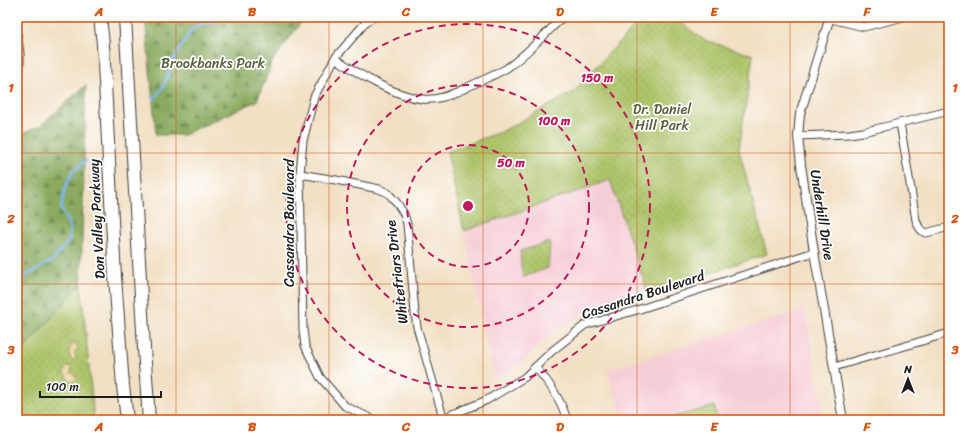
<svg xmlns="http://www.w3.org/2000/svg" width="966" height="437" viewBox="0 0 966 437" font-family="Sriracha,sans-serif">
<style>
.built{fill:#f6cfd6}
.grass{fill:url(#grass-dots);stroke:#657043}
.forest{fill:url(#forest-firs);stroke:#53633d}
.sand{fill:url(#sand-dots);stroke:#857b5d}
.garden{fill:#aec56a;stroke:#657043}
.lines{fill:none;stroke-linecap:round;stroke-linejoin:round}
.stream{stroke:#81b7ef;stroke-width:2.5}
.minor-casing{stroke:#3c3935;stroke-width:9}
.tertiary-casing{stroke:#3c3935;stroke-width:10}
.motorway-casing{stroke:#3c3935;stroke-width:14}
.minor{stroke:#fff;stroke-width:7}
.tertiary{stroke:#fff;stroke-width:8}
.motorway{stroke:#fff;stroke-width:12}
.grid{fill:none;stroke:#d4530e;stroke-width:1;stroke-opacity:0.55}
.ring{fill:none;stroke:#c2185b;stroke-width:2;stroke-dasharray:7 5}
.labels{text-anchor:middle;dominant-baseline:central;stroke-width:3.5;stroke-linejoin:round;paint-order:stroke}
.park-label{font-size:14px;fill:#56603b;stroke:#fff}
.street-label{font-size:14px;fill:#1c1c1c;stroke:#fff}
.centre{fill:#c2185b;stroke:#fff;stroke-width:2}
.ring-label{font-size:12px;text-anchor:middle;font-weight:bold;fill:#c2185b;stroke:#fff;stroke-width:3.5;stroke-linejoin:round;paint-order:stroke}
.neatline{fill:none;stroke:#d4530e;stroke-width:1.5}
.grid-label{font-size:13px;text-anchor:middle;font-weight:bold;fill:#d4530e}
</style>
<defs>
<pattern id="grass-dots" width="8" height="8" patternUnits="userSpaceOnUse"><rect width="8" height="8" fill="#aec56a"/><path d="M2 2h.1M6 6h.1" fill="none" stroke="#95a95b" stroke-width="1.8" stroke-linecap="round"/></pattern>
<pattern id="forest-firs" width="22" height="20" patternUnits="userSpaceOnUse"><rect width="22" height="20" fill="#8aaa5e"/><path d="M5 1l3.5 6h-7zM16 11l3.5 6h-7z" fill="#708a4d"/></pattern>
<pattern id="sand-dots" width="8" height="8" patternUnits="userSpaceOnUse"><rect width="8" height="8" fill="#eeda9e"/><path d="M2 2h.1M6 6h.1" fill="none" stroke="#ccba88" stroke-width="1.8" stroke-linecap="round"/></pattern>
</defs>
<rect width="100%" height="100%" fill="#fff"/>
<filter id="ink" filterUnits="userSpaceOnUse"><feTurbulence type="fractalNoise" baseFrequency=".025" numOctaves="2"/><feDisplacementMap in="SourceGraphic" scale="8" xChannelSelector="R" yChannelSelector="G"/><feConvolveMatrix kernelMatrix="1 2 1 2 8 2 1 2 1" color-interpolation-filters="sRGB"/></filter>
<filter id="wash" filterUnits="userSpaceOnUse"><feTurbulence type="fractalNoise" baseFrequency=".012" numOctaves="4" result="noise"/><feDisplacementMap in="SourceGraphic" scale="16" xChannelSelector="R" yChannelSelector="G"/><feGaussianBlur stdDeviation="0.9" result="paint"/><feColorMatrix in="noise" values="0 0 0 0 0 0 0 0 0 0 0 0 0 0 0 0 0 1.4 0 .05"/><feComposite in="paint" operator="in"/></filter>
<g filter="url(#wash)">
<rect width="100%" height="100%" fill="#f2e0c4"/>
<g class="built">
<polygon points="610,180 648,293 587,313 547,337 521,364 494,379 464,231"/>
<polygon points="805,309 824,420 623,420 607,370"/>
</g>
<g class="grass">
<polygon points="643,17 673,17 704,40 753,55 739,150 767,254 648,293 610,180 464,231 447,152 505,130 573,92"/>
<polygon points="550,242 548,268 523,277 521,265 521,261 520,251"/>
<polygon points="81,284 94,420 17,420 17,357 46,323 47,319 57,310"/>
</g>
<g class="forest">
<polygon points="145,17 305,17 273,60 257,101 183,135 156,135"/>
<polygon points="86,85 81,284 17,357 17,136 40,126"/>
</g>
<g class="sand">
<polygon points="75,343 77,345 78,348 75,352 76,359 73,361 70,358 69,350 72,344"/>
<polygon points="68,366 71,367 72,369 71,372 76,376 77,379 74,381 69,380 68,378 64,373 64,369"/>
</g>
<polygon class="garden" points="714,406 718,420 663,420"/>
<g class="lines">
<g class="stream">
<polyline points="154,99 163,87 176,55 191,31 197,26 225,17"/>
<polyline points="17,278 26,276 53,260 69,240 70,226 61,208 65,189 73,171 87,160"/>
</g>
</g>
</g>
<g filter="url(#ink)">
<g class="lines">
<g class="minor-casing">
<g id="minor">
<polyline points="374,17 366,22 335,58 314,97 303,141 300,174 303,329 305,346 320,377 345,406 374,420"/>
<polyline points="823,17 864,27 903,17"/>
<path d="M17,33C19,47 23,61 17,75"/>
<path d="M335,58C360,75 392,95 422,99C438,101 452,94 466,88C479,81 494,76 507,68C527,54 545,34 563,17"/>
<path d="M900,123L916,220C918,226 920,231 926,233L949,227"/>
<polyline points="798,136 849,134 863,132 949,111"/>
<polyline points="300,174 336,180 379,189 388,193 397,203 404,214 407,224 415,313 417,327 443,417"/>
<path d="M535,367C549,382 561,400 567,420"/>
<polyline points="834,367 949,333"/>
<polyline points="431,420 451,415 487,400 525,377 552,351 585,325 637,310 814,252"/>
</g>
</g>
<g class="tertiary-casing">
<polyline id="tertiary" points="830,17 800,114 798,136 801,165 814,252 843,420"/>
</g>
<g class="motorway-casing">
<g id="motorway">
<polyline points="100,17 103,44 115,277 123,386 127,420"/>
<polyline points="125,17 144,348 149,420"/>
</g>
</g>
<use href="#minor" class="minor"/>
<use href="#tertiary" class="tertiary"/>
<use href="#motorway" class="motorway"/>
</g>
</g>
<path class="grid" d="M176,17V420M329,17V420M483,17V420M637,17V420M790,17V420M17,153H949M17,284H949"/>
<g class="ring">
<circle cx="468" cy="206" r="61"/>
<circle cx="468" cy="206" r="121"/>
<circle cx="468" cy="206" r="182"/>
</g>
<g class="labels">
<g class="park-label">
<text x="213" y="63">Brookbanks Park</text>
<text x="662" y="109">Dr. Daniel<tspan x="662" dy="16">Hill Park</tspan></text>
</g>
<g class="street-label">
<text transform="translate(822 215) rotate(81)">Underhill Drive</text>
<text transform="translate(97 219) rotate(-93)">Don Valley Parkway</text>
<text transform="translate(289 223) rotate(-90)">Cassandra Boulevard</text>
<text transform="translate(397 272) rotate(-97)">Whitefriars Drive</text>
<text transform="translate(643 295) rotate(-18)">Cassandra Boulevard</text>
</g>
</g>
<circle cx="468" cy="206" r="6" class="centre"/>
<g class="ring-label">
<text x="597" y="82">150 m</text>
<text x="554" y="125">100 m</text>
<text x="511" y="167">50 m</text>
</g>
<rect width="966" height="437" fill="none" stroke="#fff" stroke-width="44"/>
<g transform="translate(908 379)" stroke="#ffffff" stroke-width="3" paint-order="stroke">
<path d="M0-3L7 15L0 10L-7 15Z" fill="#1c1c1c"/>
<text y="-6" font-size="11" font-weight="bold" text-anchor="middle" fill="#1c1c1c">N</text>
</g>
<path d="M40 391v6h121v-6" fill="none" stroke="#1c1c1c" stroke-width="2"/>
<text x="46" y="391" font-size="12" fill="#1c1c1c" stroke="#ffffff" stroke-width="3" paint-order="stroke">100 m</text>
<rect x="22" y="22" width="922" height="393" class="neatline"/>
<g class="grid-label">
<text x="99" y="16">A</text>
<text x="252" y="16">B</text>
<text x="406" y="16">C</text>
<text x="560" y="16">D</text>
<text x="714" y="16">E</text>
<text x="867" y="16">F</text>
<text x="11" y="92">1</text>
<text x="955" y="92">1</text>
<text x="11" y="223">2</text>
<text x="955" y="223">2</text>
<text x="11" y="354">3</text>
<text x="955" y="354">3</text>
<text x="99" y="431">A</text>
<text x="252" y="431">B</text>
<text x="406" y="431">C</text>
<text x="560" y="431">D</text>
<text x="714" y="431">E</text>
<text x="867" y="431">F</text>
</g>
</svg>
